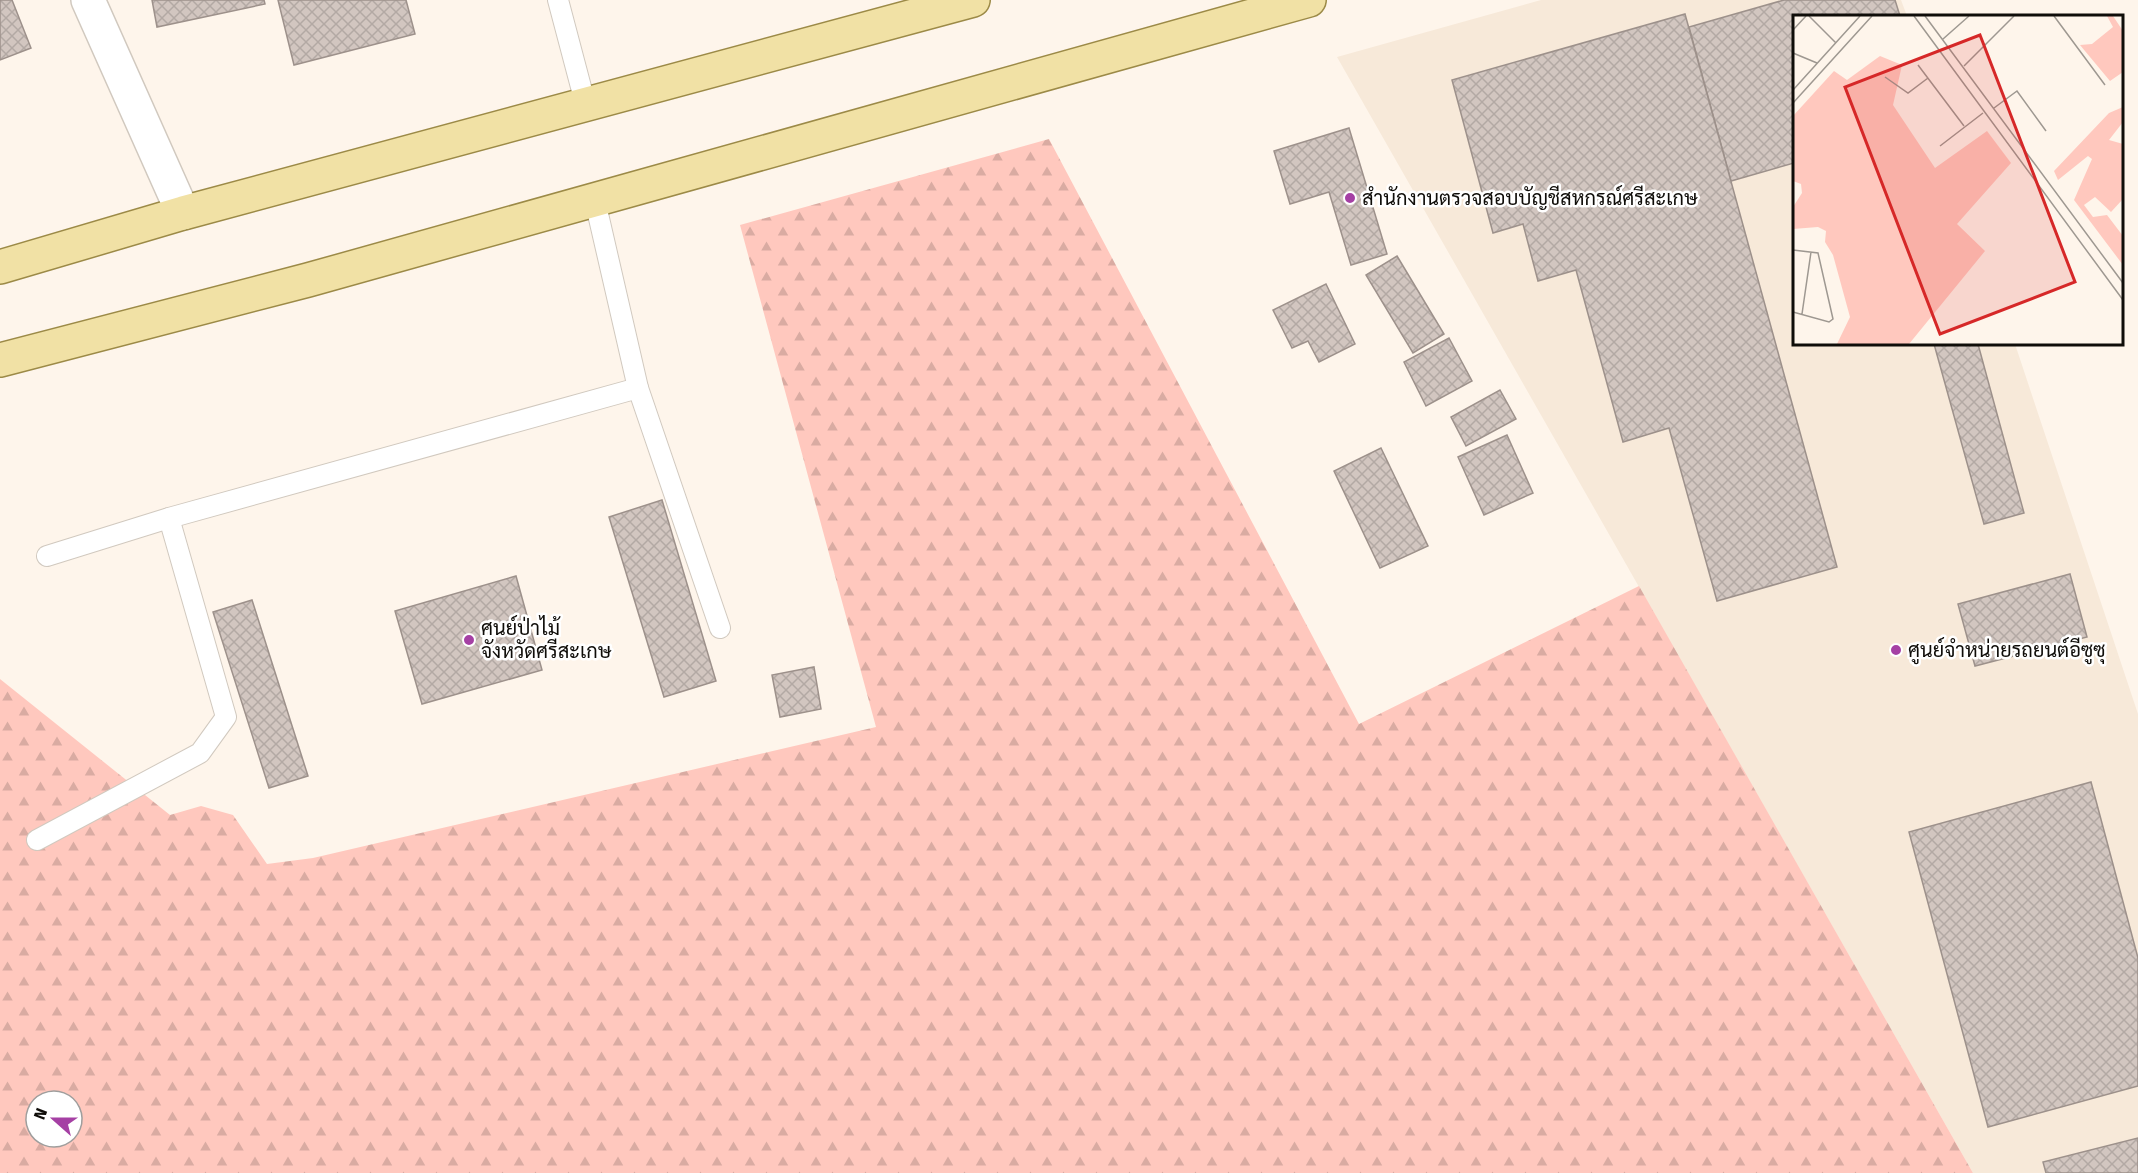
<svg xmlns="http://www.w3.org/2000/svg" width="2138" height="1173" viewBox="0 0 2138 1173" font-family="'Fira Sans',Sarabun,sans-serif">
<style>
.built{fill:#f7e9d9}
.forest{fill:url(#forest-firs);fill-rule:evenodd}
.building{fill:url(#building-cross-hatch);stroke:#9d918b;stroke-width:1.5}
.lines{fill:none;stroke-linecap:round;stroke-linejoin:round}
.lane-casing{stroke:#d1c9bf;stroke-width:22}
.street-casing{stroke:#d1c9bf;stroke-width:36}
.primary-casing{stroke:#9c8a47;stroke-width:36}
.lane{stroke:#fff;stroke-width:20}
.street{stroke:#fff;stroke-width:33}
.primary{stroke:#f1e1a5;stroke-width:33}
.poi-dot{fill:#a540a4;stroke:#fff;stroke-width:2}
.labels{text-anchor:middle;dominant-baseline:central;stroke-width:5;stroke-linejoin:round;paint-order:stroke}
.poi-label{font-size:20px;fill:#0f0d09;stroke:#fff;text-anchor:start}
.inset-road{fill:none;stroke:#9e9891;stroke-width:1.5}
.view{fill:#d62828;fill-opacity:0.15;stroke:#d62828;stroke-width:3}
.inset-edge{fill:none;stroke:#0f0d09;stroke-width:3}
</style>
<defs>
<pattern id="forest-firs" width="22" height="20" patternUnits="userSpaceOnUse" patternTransform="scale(1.5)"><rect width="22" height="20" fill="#ffc8be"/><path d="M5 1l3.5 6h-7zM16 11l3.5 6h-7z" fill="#d9aba2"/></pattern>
<pattern id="building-cross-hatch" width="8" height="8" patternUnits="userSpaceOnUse" patternTransform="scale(1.5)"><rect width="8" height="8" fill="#d2c6c0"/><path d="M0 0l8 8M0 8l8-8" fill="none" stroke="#b3a9a4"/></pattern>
</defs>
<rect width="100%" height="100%" fill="#fef5eb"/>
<polygon class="built" points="1541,0 1901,0 1907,16 1794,16 1794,344 2015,344 2138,714 2138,1173 1973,1173 1337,57"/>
<path class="forest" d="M1049,139L1359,724L1639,586L1973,1173H0V679L170,815L201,806L233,815L267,864L313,858L876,727L740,225ZM36,1101H72V1137H36Z"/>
<g class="building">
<polygon points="0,0 12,0 31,48 0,60"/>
<polygon points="152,0 264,0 265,4 157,27"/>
<polygon points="278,0 406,0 415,34 294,65"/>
<polygon points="1784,0 1895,0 1900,16 1794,16 1794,163 1731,181 1689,27"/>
<polygon points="1685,14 1837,567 1717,601 1669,428 1623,442 1576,270 1538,281 1523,224 1493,233 1452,80"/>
<polygon points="1349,128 1387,254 1351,265 1329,192 1290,204 1274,151"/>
<polygon points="1397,256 1444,334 1413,353 1366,275"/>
<polygon points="1326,284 1355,344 1319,362 1308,341 1292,348 1273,310"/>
<polygon points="1449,338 1472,381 1426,406 1404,362"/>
<polygon points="1934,344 1978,344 2024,513 1984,524"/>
<polygon points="1500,390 1516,419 1466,446 1451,417"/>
<polygon points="1507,435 1533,493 1484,515 1458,457"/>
<polygon points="1381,448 1428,546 1380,568 1334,471"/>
<polygon points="662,500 716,681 664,697 609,517"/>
<polygon points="2070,574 2087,637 1975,666 1958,604"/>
<polygon points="516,576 542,670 422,704 395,611"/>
<polygon points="252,600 308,776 269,788 213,612"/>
<polygon points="814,667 821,709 780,717 772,675"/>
<polygon points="2091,782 2138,958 2138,1086 1988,1127 1909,832"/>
<polygon points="2138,1138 2138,1173 2046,1173 2043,1162"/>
</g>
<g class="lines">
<g class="lane-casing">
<g id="lane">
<polyline points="558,0 586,106"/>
<polyline points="595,201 638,388 720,628"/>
<polyline points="47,556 169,518 638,388"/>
<polyline points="37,840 200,753 226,717 169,518"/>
</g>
</g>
<g class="street-casing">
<polyline id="street" points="88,0 183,213"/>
</g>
<g class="primary-casing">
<g id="primary">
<polyline points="0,267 183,213 973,0"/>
<polyline points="0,360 308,280 1309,0"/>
</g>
</g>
<use href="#lane" class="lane"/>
<use href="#street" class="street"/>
<use href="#primary" class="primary"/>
</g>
<g class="poi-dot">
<circle cx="1350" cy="198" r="6"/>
<circle cx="469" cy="640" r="6"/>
<circle cx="1896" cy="650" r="6"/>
</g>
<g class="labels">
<g class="poi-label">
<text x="1362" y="198">สำนักงานตรวจสอบบัญชีสหกรณ์ศรีสะเกษ</text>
<text x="481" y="628">ศูนย์ป่าไม้<tspan x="481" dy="23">จังหวัดศรีสะเกษ</tspan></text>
<text x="1908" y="650">ศูนย์จำหน่ายรถยนต์อีซูซุ</text>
</g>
</g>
<g transform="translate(1793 15)">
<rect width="330" height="330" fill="#fef5eb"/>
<path d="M314,1H320L330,16V57L317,66L287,30L299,29L320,12ZM87,41L109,50L100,90L142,153L194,116L218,148L164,209L192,236L116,329H44L57,302L40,240L32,227L33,216L25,212L0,214V192L9,178L8,169L0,166V101L41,56L54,65ZM330,92V107L316,125L330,129V184L318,197L302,182L291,190L300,202L314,200L330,221V250L281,185L299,144L295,141L265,165L261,156L316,98Z" fill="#ffc8be"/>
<path class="inset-road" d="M16,1L43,28M121,1L330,285M132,1L330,268M261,1L312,70M0,15L13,1M150,24L176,1M0,38L24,48M125,50L171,111M171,51L221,1M92,62L115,78L135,63M0,75L67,1M0,88L79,1M201,93L224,76L253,116M147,131L190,98M0,235L25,238L40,304L36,307L0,297M9,299L18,237"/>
<path class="view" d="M187,20L282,267L147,319L52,72Z"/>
<rect width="330" height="330" class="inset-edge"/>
</g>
<g transform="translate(54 1119) rotate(291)"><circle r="28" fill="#ffffff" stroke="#9f9e9d" stroke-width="1.5"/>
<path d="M0-4.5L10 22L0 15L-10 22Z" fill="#a540a4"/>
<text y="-9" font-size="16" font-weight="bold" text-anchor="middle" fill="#0f0d09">N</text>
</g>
</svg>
